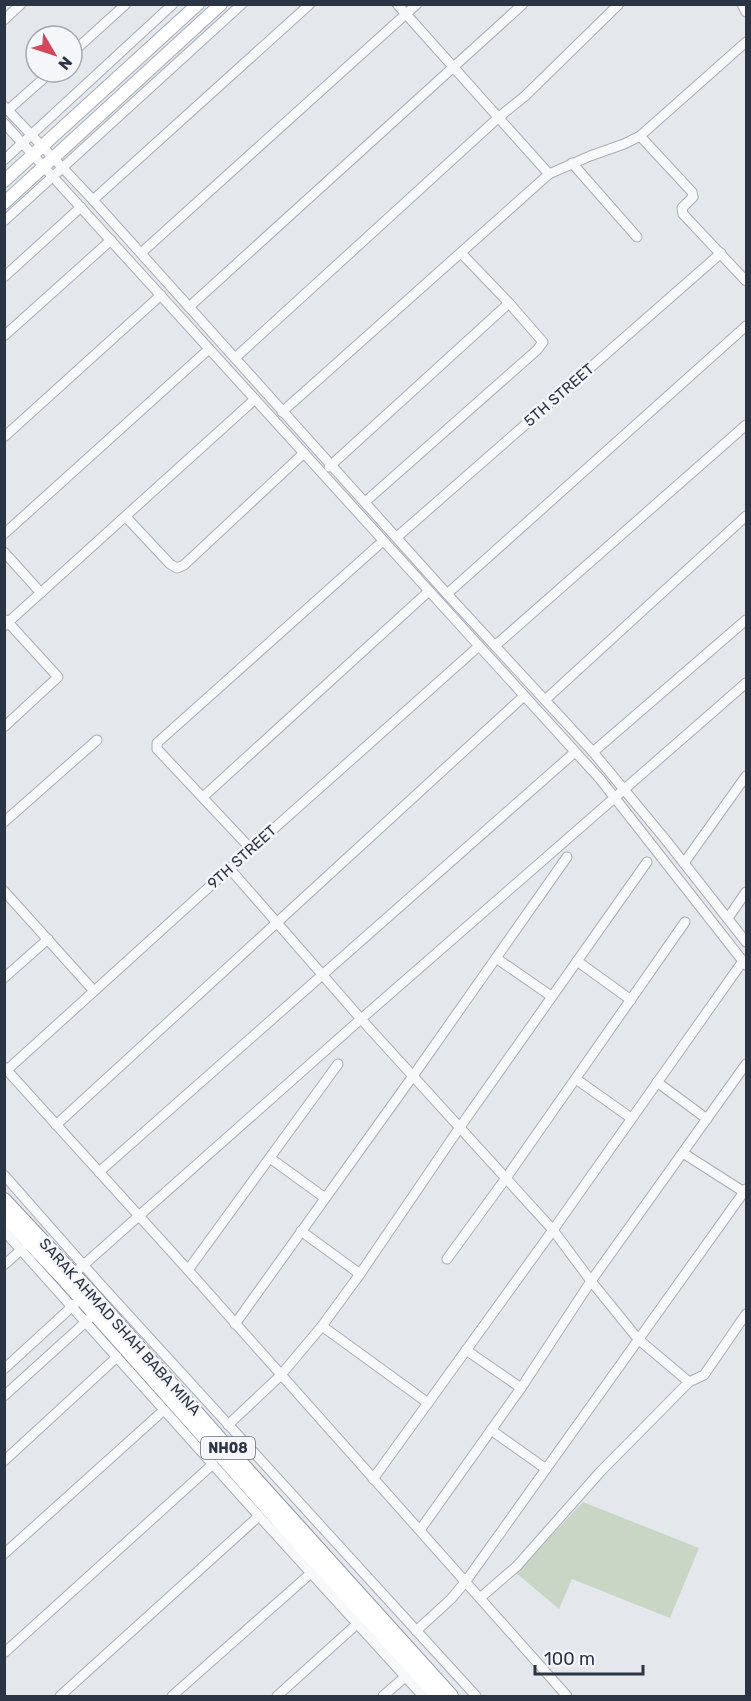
<svg xmlns="http://www.w3.org/2000/svg" width="751" height="1701" viewBox="0 0 751 1701" font-family="Rubik,sans-serif">
<style>
.green{fill:#c9d6c5}
.lines{fill:none;stroke-linecap:round;stroke-linejoin:round}
.minor-casing{stroke:#a9aeb7;stroke-width:11}
.major-casing{stroke:#a3abb8;stroke-width:14}
.highway-casing{stroke:#8b94a3;stroke-width:16}
.minor{stroke:#f7f8fa;stroke-width:9}
.major{stroke:#fff;stroke-width:12}
.highway{stroke:#fff;stroke-width:14}
.labels{text-anchor:middle;dominant-baseline:central;stroke-width:5;stroke-linejoin:round;paint-order:stroke}
.shield{fill:#f4f6f9;stroke:#676e7b;stroke-width:1.5}
.shield-label{font-size:14px;font-weight:bold;fill:#2b3445}
.street-label{font-size:15px;fill:#2b3445;stroke:#f4f6f9}
</style>
<rect width="100%" height="100%" fill="#e4e7ec"/>
<polygon class="green" points="583,1502 699,1548 670,1618 572,1579 559,1609 516,1573"/>
<g class="lines">
<g class="minor-casing">
<g id="minor">
<polyline points="397,4 549,174"/>
<polyline points="742,4 746,12"/>
<polyline points="4,20 21,4"/>
<polyline points="72,53 126,4"/>
<polyline points="4,106 93,200 447,594 593,752 665,839 746,942"/>
<polyline points="8,110 51,72"/>
<polyline points="4,123 600,779 746,965"/>
<polyline points="640,136 746,42"/>
<polyline points="4,160 173,4"/>
<polyline points="572,163 637,237"/>
<polyline points="93,200 310,4"/>
<polyline points="4,221 242,4"/>
<polyline points="141,253 417,4"/>
<polyline points="4,277 81,207"/>
<polyline points="189,307 523,4"/>
<polyline points="4,336 111,240"/>
<polyline points="235,358 499,117 525,96 619,4"/>
<polyline points="282,412 549,174 590,156 624,144 640,136 692,192 693,197 682,208 683,214 746,281"/>
<polyline points="4,437 161,295"/>
<polyline points="329,467 509,303"/>
<polyline points="365,502 537,350 543,342 509,303 461,253"/>
<polyline points="126,517 170,564 177,568 184,565 304,453"/>
<polyline points="4,534 209,349"/>
<polyline points="397,537 721,253"/>
<polyline points="4,552 41,593"/>
<polyline points="447,594 746,326"/>
<polyline points="4,626 255,399"/>
<polyline points="496,645 746,425"/>
<polyline points="545,700 746,516"/>
<polyline points="4,727 58,677 6,620"/>
<polyline points="593,752 746,620"/>
<polyline points="203,797 429,591"/>
<polyline points="4,822 97,740"/>
<polyline points="251,849 157,749 157,743 383,541"/>
<polyline points="684,863 746,776"/>
<polyline points="230,869 361,1019 553,1230 591,1281 638,1339 689,1382"/>
<polyline points="4,891 94,991"/>
<polyline points="728,918 746,892"/>
<polyline points="496,958 551,996"/>
<polyline points="577,961 631,1000"/>
<polyline points="4,978 48,939"/>
<polyline points="4,1067 188,1270 567,1696"/>
<polyline points="7,1070 251,849 479,646"/>
<polyline points="576,1079 631,1118"/>
<polyline points="657,1082 707,1119"/>
<polyline points="56,1125 524,696"/>
<polyline points="683,1153 744,1192"/>
<polyline points="270,1158 325,1198"/>
<polyline points="99,1172 575,752"/>
<polyline points="4,1175 101,1285 476,1696"/>
<polyline points="4,1231 259,1516 423,1696"/>
<polyline points="301,1231 360,1274"/>
<polyline points="447,1259 506,1178 685,922"/>
<polyline points="4,1265 22,1249"/>
<polyline points="188,1270 338,1064"/>
<polyline points="70,1277 361,1019 746,683"/>
<polyline points="235,1324 413,1076 567,857"/>
<polyline points="322,1326 428,1403"/>
<polyline points="466,1350 521,1388"/>
<polyline points="4,1369 76,1303"/>
<polyline points="4,1396 89,1319"/>
<polyline points="228,1425 280,1376 322,1326 360,1274 460,1127 647,862"/>
<polyline points="491,1430 546,1469"/>
<polyline points="4,1461 117,1357"/>
<polyline points="373,1479 553,1230 743,961"/>
<polyline points="420,1530 521,1388 591,1281 746,1064"/>
<polyline points="4,1554 164,1410"/>
<polyline points="480,1598 517,1566 601,1471 689,1382 704,1375 746,1314"/>
<polyline points="416,1631 451,1599 466,1581 746,1189"/>
<polyline points="4,1653 213,1464"/>
<polyline points="60,1696 259,1516"/>
<polyline points="172,1696 311,1573"/>
<polyline points="277,1696 357,1624"/>
<polyline points="383,1696 405,1677"/>
</g>
</g>
<g class="major-casing">
<g id="major">
<polyline points="4,181 198,4"/>
<polyline points="4,203 221,4"/>
</g>
</g>
<g class="highway-casing">
<g id="highway">
<polyline points="4,1200 89,1291 239,1461 451,1696"/>
<polyline points="4,1215 66,1281 295,1539 438,1696"/>
</g>
</g>
<use href="#minor" class="minor"/>
<use href="#major" class="major"/>
<use href="#highway" class="highway"/>
</g>
<g class="labels">
<rect class="shield" x="201" y="1437" width="54" height="22" rx="4.5"/>
<g class="shield-label">
<text x="228" y="1448">NH08</text>
</g>
<g class="street-label">
<text transform="translate(559 395) rotate(-41)">5TH STREET</text>
<text transform="translate(242 857) rotate(-42)">9TH STREET</text>
<text transform="translate(120 1327) rotate(48)">SARAK AHMAD SHAH BABA MINA</text>
</g>
</g>
<rect width="751" height="1701" fill="none" stroke="#2b3445" stroke-width="12"/>
<g transform="translate(54 54) rotate(129)"><circle r="28" fill="#f4f6f9" stroke="#a4a8b1" stroke-width="1.5"/>
<path d="M0-4.5L10 22L0 15L-10 22Z" fill="#d1495b"/>
<text y="-9" font-size="16" font-weight="bold" text-anchor="middle" fill="#2b3445">N</text>
</g>
<path d="M535 1665v9h108v-9" fill="none" stroke="#2b3445" stroke-width="3"/>
<text x="544" y="1665" font-size="18" fill="#2b3445" stroke="#f4f6f9" stroke-width="4.5" paint-order="stroke">100 m</text>
</svg>
